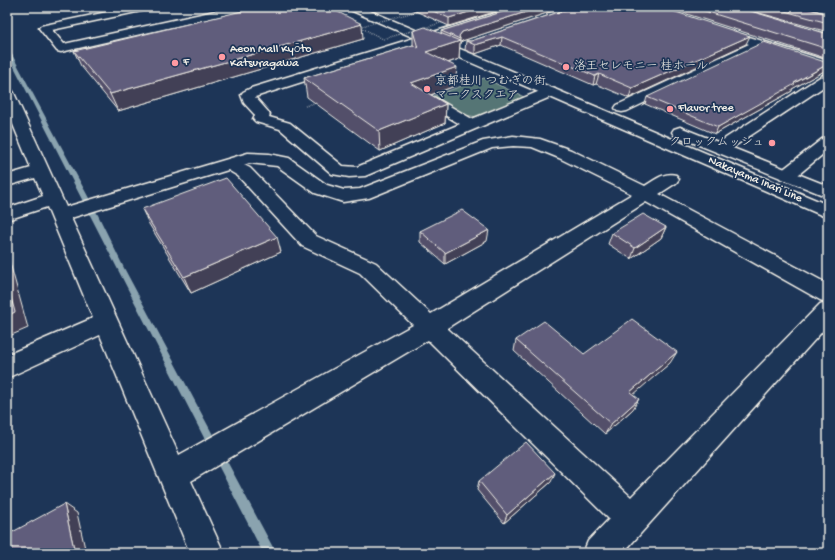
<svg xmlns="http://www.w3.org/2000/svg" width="835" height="560" viewBox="0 0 835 560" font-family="'Gochi Hand','Klee One',sans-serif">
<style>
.green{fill:#557574;stroke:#a4b3ae}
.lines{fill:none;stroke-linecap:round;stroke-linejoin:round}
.stream{fill:#8aa3af;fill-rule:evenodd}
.minor-casing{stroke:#f4f1e8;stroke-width:3}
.major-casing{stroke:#f4f1e8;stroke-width:3}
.path{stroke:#f4f1e8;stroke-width:1.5;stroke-dasharray:0.5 1.5;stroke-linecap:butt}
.minor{fill:#1d3557;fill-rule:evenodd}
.major{fill:#1d3557;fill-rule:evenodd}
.path-bridge{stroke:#f4f1e8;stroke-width:1.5;stroke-dasharray:0.5 1.5;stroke-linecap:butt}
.wall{fill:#53506b;stroke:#f4f1e8}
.shaded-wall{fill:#434157;stroke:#f4f1e8}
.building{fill:#605d7c;stroke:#f4f1e8}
.poi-dot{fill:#ff9aa2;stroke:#1d3557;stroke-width:1.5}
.labels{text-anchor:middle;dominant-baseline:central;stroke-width:3.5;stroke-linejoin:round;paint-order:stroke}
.far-poi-label{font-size:12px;fill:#f4f1e8;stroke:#1d3557;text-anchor:start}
.far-street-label{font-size:12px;fill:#f4f1e8;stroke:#1d3557}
</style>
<rect width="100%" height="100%" fill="#1d3557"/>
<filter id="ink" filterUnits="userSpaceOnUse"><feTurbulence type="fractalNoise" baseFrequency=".025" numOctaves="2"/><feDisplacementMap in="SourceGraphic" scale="8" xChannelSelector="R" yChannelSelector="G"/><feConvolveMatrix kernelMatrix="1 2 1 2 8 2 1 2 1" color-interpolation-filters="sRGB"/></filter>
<g filter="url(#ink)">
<polygon class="green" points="484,78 524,97 478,117 464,115 431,97"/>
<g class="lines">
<polygon class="stream" points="7,48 9,49 98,215 124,268 276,553 263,553 7,53"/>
<g class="minor-casing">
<g id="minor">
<polygon points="131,7 151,7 146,10 52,30 64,44 233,7 252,7 247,10 61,52 57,51 39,28 41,26 45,25"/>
<polygon points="515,7 531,7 530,9 255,97 270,114 269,117 290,123 343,166 357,167 460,124 426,104 424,101 426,98 431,97 436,98 472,119 545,89 550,88 555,89 557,92 555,95 365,176 349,177 332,174 280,129 256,122 253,119 255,115 244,103 241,95 243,92 251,88"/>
<polygon points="810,7 828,7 828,13 811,9"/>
<polygon points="720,28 828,61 828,69 761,48 699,76 627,111 622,112 617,111 615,108 617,105 749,44 716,33 714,31 716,29"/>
<polygon points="828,74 828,84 727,151 721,153 715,151 713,148 715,145 823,75"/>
<path d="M7,89L12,90L14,93L66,207L248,153L269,154L289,158L327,185L344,190L360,189L483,141L513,136L540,139L571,150L645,186C655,180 664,172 676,175L679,179L676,183L659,194L828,284V325L623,553H583L588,541L609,519L428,340L191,481L224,553H190L100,335L7,378V355L93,318L47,207L7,220V208L43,196L35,178L7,186V175L31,168L7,110ZM513,146L532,147L559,158L632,194L431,314L376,263L316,236L250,168L244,165L249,163L277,166L315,193L343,202L369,198L492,148ZM228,170L238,176L302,246L360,273L413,325L179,455L71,218ZM646,202L820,300L826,302L820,304L631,497L447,328Z"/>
<polygon points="828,137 828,150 793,179 787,180 781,179 778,175 781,171 822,139"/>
</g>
</g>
<g class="major-casing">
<g id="major">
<polygon points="347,7 361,7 828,205 828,218 348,9"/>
<polygon points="680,127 828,186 828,197 674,135 672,132 674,129"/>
</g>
</g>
<polyline class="path" points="305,106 318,102"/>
<use href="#minor" class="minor"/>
<use href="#major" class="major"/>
<g class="path-bridge">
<polyline points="359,27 418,11"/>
<polyline points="360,27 383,39 415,30"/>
<polyline points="424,28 444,22"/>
</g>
</g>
<g class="wall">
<polygon points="410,7 510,7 449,26 411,9"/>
<polygon points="518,7 565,7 462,41 460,43 459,59 448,63 455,86 431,95 446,104 445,123 380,151 307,97 304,78 413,45 413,31 441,34 441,31"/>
<polygon points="574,7 746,44 629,98 596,84 593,85 501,45 475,54 465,50 466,41 471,41"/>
<polygon points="665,7 737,7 828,34 828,59"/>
<polygon points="738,7 802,7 828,14 828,32"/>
<polygon points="363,39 118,111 81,66 74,51"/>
<polygon points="826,70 792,89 792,91 715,134 645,104 647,97"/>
<polygon points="142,209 281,252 191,293 149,224"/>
<polygon points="666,227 661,238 631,259 608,244 612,233"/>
<polygon points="420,231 487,241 445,264 420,242"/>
<polygon points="516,340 584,354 670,363 633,394 633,409 605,434 514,351"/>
<polygon points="479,481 551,482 504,523 477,490"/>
</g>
<g class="shaded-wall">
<polygon points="485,7 510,7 449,26 449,18"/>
<polygon points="542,7 565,7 462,41 460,43 460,39 459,36 462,32"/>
<polygon points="362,24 363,39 118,111 110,94"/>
<polygon points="750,36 746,44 629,98 632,88"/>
<polygon points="502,37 501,45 475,54 475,45"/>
<polygon points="460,41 459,59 426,70 426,52"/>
<polygon points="828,64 828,66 826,70 792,89 792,91 715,134 718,127"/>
<polygon points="457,67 455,86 411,102 411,83"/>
<polygon points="599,74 596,84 593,85 595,76"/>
<polygon points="446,104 445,123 380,151 379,131"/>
<polygon points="666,227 661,238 631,259 635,248"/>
<polygon points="489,230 487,241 445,264 445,253"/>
<polygon points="277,237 281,252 191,293 184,277"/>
<polygon points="7,252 28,328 7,337"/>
<polygon points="677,352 670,363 625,402 630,392"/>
<polygon points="639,399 633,409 605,434 611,424"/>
<polygon points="555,473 551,482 504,523 507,515"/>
<polygon points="64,504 77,513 86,553 75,553"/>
</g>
<g class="building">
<polygon points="259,7 328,7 362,24 110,94 74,51"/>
<polygon points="424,7 485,7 449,18"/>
<polygon points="518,7 542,7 462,32 459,36 460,39 441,31"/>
<polygon points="574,7 660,7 750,36 632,88 599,74 595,76 502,37 475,45 466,41 471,41"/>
<polygon points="692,7 737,7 828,34 828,49"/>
<polygon points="770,7 802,7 828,14 828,23"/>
<polygon points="425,27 460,41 426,52 457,67 411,83 446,104 379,131 304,78 413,45 418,48 413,31"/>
<polygon points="764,42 828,63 828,64 794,83 795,84 718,127 647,97"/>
<polygon points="226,178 277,237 184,277 142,209"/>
<polygon points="462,210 489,230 445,253 420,231"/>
<polygon points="643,214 666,227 635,248 612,233"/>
<polygon points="7,283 15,312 7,316"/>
<polygon points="632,319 677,352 630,392 639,399 611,424 516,340 544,321 584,354"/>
<polygon points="526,442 555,473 507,515 479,481"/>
<polygon points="64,504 75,553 7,553 7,535"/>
</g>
</g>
<g class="poi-dot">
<circle cx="222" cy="57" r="4"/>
<circle cx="175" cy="63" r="4"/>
<circle cx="566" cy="67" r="4"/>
<circle cx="427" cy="89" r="4"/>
<circle cx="670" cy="109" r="4"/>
<circle cx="772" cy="143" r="4"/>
</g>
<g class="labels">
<g class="far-poi-label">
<text x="230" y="50">Aeon Mall Kyōto<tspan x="230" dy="14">Katsuragawa</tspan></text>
<text x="183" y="63">F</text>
<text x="574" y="67">洛王セレモニー 桂ホール</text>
<text x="435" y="82">京都桂川 つむぎの街<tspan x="435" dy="14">マークスクエア</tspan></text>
<text x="678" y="109">Flavor tree</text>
<text x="764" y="143" text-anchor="end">クロックムッシュ</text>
</g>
<g class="far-street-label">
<text transform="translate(755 180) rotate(23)">Nakayama Inari Line</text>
</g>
</g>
<rect width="835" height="560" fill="none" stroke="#1d3557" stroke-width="24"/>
<rect x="12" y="12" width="811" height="536" fill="none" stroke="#f4f1e8" stroke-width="1.5" filter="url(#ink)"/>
</svg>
